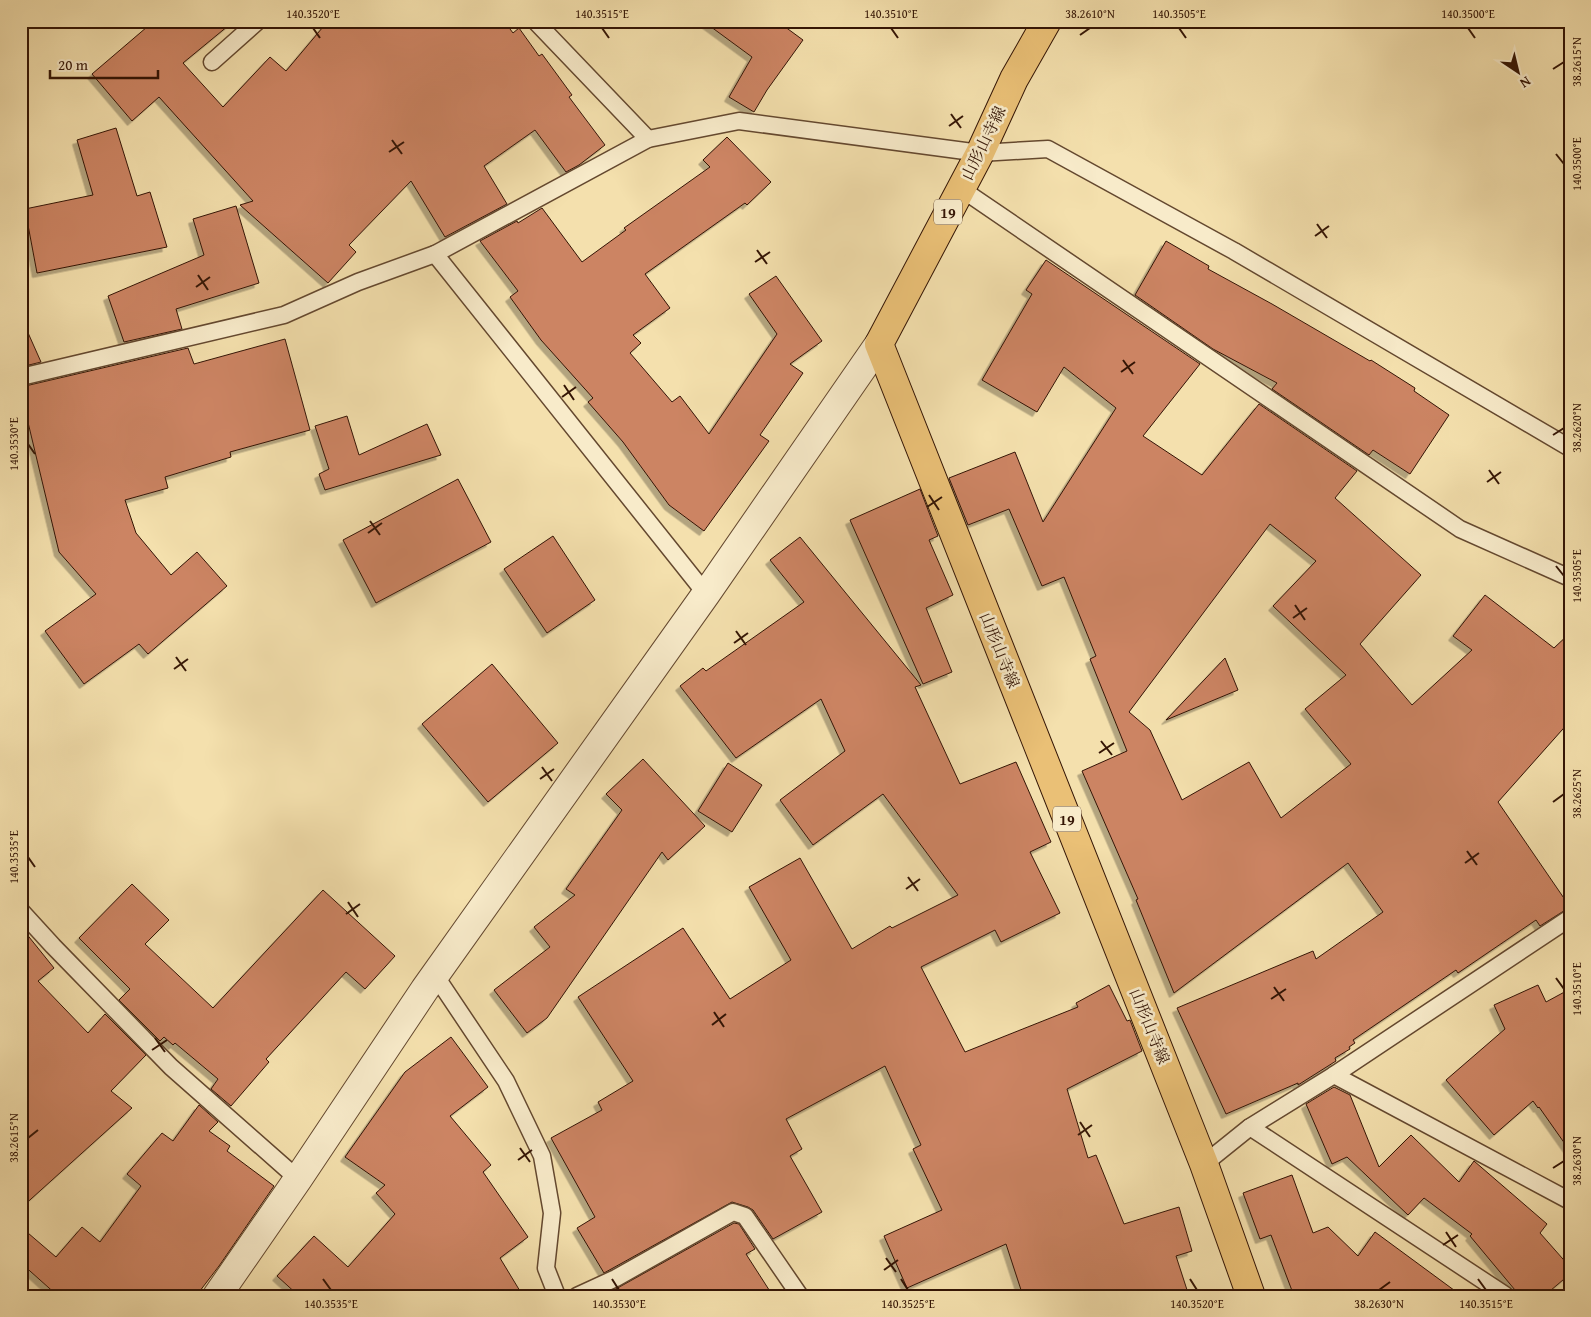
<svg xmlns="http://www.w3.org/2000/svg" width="1591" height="1317" viewBox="0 0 1591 1317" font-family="'Gentium Book Plus','Noto Serif JP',serif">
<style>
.building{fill:#cc8464;stroke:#341505;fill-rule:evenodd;filter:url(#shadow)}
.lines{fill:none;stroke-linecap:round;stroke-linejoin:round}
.lane-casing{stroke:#64482f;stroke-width:19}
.street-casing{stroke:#64482f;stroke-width:30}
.primary-casing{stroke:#341505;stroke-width:30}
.lane{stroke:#f8ebca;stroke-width:16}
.street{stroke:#f8ebca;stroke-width:28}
.primary{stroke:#eac076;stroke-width:28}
.ticks{fill:none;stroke:#341505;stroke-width:2}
.labels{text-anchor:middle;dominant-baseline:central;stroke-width:5;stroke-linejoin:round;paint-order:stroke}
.shield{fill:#f8ebca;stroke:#6f5540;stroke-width:1}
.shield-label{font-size:15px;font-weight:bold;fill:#341505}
.street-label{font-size:16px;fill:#341505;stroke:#f8ebca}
.neatline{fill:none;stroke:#341505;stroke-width:2}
.ticks-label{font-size:12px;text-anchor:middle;fill:#341505}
</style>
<defs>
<filter id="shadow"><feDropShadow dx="-4.5" dy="4.5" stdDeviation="0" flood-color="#0004"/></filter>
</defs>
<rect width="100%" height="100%" fill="#f4e0ad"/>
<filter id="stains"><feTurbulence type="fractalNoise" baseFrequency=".004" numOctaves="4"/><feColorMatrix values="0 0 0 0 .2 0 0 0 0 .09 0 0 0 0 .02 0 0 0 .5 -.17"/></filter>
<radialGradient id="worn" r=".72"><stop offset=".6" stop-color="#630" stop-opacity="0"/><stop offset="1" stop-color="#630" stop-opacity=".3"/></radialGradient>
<g class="building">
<polygon points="154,21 234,21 183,63 223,107 270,57 286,71 328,21 504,21 513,33 519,28 539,56 542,54 572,95 569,97 605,145 579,165 566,172 535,130 484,166 507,204 445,237 411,181 349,245 356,252 328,283 240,205 253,201 159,97 132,121 92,74"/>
<polygon points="703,21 777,21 803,40 767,90 754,112 729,97 752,57"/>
<polygon points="116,128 137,196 150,192 167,247 37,273 25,209 93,195 77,140"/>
<polygon points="727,137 771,182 747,205 745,203 645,274 670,308 633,335 641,343 630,353 672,402 680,396 709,434 777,334 749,294 776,276 822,341 790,364 803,373 760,435 769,441 704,531 669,505 623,442 588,402 593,398 541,340 510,297 518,291 480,241 517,221 518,223 542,208 582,262 626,230 624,228 710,167 703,160"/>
<polygon points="236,206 259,283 176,309 182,329 124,342 108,296 204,255 193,219"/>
<polygon points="1166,241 1209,266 1208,269 1272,304 1370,361 1371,360 1415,388 1414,391 1449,415 1410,474 1373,450 1369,455 1272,389 1277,383 1213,349 1135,295"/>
<path d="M1046,260L1200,364L1143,436L1202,475L1259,404L1357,471L1335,498L1421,575L1360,644L1412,705L1472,650L1453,636L1485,595L1554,648L1570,633V721L1498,802L1570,907L1540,926L1536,920L1458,973L1456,970L1353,1040L1355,1043L1349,1047L1350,1049L1335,1058L1336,1061L1298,1085V1083L1226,1114L1177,1008L1313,951L1316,959L1383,912L1348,863L1174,993L1136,900L1138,899L1082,771L1127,751L1090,659L1096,656L1064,577L1042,586L1009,509L968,525L949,478L1015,452L1043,522L1116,408L1064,367L1037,412L982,380L1032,294L1026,290ZM1270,524L1316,561L1273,606L1346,675L1305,709L1351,764L1281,818L1249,762L1182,800L1150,730L1129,712Z"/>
<polygon points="21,317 41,362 21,367"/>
<polygon points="285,339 310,430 230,452 231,457 165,477 168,488 125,500 136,533 171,575 197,552 227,586 148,654 139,644 84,684 45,631 96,594 59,552 21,393 21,387 188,348 194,364"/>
<polygon points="347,416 359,455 427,424 441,455 325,490 319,474 329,469 315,426"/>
<polygon points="458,479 491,542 376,603 343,540"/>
<polygon points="920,489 938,536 929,540 953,595 926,608 952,672 923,684 850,520"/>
<polygon points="553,536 595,600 547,633 504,569"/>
<polygon points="800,537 921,685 915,687 960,784 1016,762 1051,842 1030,852 1060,913 1001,942 995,930 921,967 965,1052 1078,1007 1076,1003 1109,985 1127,1021 1130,1020 1142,1051 1067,1089 1088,1158 1096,1155 1124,1224 1179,1207 1192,1251 1176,1256 1189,1296 1023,1296 1006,1244 907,1288 884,1236 942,1210 913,1149 921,1145 885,1066 786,1119 802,1149 790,1156 822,1212 773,1239 753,1210 748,1207 732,1202 604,1273 577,1228 595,1217 551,1138 602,1110 598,1102 633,1081 578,997 683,928 730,999 791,960 749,887 800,858 852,949 890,926 892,928 958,895 883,794 813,845 780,800 845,751 821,699 736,758 680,686 703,668 706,671 804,602 770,560"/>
<polygon points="1225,658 1238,690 1166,720"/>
<polygon points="492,664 558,743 488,802 422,724"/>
<polygon points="643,759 705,826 668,860 662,852 547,1018 527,1033 494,990 550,947 534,927 575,895 566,889 622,810 606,794"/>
<polygon points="728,763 762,785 732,832 698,811"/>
<polygon points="132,884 169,920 145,944 213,1008 323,890 395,956 365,989 346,972 266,1059 269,1062 231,1106 211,1089 218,1079 175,1043 173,1045 164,1037 160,1041 119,1000 130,989 79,938"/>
<polygon points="21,927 54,968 38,981 88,1033 105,1014 146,1055 111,1091 132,1108 21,1208"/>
<polygon points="1538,985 1546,1002 1570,989 1570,1151 1539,1107 1538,1108 1533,1101 1494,1135 1446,1080 1505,1029 1494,1005"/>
<polygon points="451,1037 488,1087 450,1116 491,1165 483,1172 528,1237 500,1258 523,1296 299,1296 277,1276 314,1236 348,1267 395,1214 376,1193 385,1185 345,1157 405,1072"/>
<polygon points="1334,1087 1350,1095 1379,1167 1411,1135 1459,1182 1474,1161 1547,1224 1540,1233 1570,1267 1570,1274 1544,1296 1520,1296 1470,1236 1472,1234 1424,1198 1408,1215 1347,1157 1332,1164 1306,1104"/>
<polygon points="199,1105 218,1122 209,1131 230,1146 227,1151 274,1186 219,1266 196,1296 58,1296 21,1263 21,1227 56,1257 82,1227 100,1242 141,1186 127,1174 162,1133 173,1141"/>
<polygon points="1292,1175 1313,1233 1328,1227 1358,1256 1375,1232 1462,1296 1294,1296 1271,1235 1260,1239 1243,1193"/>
<polygon points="734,1223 739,1224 755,1249 746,1254 773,1296 617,1296 614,1290"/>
</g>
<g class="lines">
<g class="lane-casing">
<g id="lane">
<polyline points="535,21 648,139"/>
<polyline points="212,62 258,21"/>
<polyline points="960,188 1460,529 1570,578"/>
<polyline points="435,254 706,594"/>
<polyline points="21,377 284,315 358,282 435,254 648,139 739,121 980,153 1048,149 1234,251 1570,448"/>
<polyline points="21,911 53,946 171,1067 298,1179"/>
<polyline points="435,975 506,1081 542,1156 552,1213 546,1268 557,1296"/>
<polyline points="1334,1075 1570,1201"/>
<polyline points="1250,1127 1505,1295"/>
<polyline points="1204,1164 1250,1127 1334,1075 1570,918"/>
<polyline points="577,1296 616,1278 733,1212 745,1216 800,1296"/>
</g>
</g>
<g class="street-casing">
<polyline id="street" points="217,1296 298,1179 425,989 706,594 879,344"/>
</g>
<g class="primary-casing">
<polyline id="primary" points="1047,21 1014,79 980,153 879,344 1204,1164 1251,1296"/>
</g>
<use href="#lane" class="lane"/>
<use href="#street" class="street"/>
<use href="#primary" class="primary"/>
</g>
<path class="ticks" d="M313,28L320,38M602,28L609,38M891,28L898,38M1179,28L1186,38M1468,28L1475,38M1080,35L1090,28M1553,69L1564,62M951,114L961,128M949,126L963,116M392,140L402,154M389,152L404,142M1556,154L1564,164M1317,224L1327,238M1315,236L1329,226M757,250L767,264M755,262L770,252M198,275L208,290M196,287L210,277M1123,360L1133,374M1121,372L1135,362M564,385L574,400M562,397L576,387M1553,435L1564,428M28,444L35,454M1489,470L1499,484M1487,482L1501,472M929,495L939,510M927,507L942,497M370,521L380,535M368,533L382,523M1556,566L1564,576M1295,605L1305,620M1293,618L1307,608M736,631L746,645M734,643L748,633M176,657L186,671M174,669L188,659M1101,741L1112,755M1099,753L1114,743M542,767L552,781M540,779L554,769M1553,802L1564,794M1467,851L1477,865M28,857L35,867M1465,863L1479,853M908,877L918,891M906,889L920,879M348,902L358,917M346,914L360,904M1556,978L1564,989M1274,987L1284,1001M1271,999L1286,989M714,1012L724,1027M712,1025L726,1014M155,1038L165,1052M152,1050L167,1040M1080,1122L1090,1137M1078,1135L1092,1125M28,1138L38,1130M520,1148L530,1162M518,1160L532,1150M1553,1168L1564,1161M1446,1232L1456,1247M1443,1245L1458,1235M886,1258L896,1272M884,1270L898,1260M323,1279L331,1290M612,1279L619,1290M901,1279L908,1290M1190,1279L1197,1290M1478,1279L1486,1290M1379,1290L1390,1282"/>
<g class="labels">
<g class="shield">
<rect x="934" y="199.5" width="28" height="25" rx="4"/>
<rect x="1053" y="806.5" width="28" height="25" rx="4"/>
</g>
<g class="shield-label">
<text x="948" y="212">19</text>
<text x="1067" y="819">19</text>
</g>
<g class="street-label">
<text transform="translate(983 143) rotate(-64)">山形山寺線</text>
<text transform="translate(1000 650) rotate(68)">山形山寺線</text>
<text transform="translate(1150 1026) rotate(68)">山形山寺線</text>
</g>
</g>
<rect width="1591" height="1317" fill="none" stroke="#f4e0ad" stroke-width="55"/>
<g transform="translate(1518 72) rotate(145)" stroke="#f8ebca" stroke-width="4" paint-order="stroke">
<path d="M0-4L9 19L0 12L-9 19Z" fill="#341505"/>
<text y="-8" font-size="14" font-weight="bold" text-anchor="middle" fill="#341505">N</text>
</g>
<path d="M50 70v8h108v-8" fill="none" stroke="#341505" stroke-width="2.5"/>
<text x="58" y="70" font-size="15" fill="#341505" stroke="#f8ebca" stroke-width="4" paint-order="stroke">20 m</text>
<rect x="28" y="28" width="1536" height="1262" class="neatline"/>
<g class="ticks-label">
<text x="313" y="18">140.3520°E</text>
<text x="602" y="18">140.3515°E</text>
<text x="891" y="18">140.3510°E</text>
<text x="1090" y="18">38.2610°N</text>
<text x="1179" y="18">140.3505°E</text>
<text x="1468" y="18">140.3500°E</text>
<text transform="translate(1577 62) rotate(-90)" y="4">38.2615°N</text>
<text transform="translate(1577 164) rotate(-90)" y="4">140.3500°E</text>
<text transform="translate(1577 428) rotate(-90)" y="4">38.2620°N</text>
<text transform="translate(14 444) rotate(-90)" y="4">140.3530°E</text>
<text transform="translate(1577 576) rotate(-90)" y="4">140.3505°E</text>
<text transform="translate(1577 794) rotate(-90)" y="4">38.2625°N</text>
<text transform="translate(14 857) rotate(-90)" y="4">140.3535°E</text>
<text transform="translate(1577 989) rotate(-90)" y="4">140.3510°E</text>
<text transform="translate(14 1138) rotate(-90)" y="4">38.2615°N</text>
<text transform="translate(1577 1161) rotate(-90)" y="4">38.2630°N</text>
<text x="331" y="1308">140.3535°E</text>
<text x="619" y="1308">140.3530°E</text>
<text x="908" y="1308">140.3525°E</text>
<text x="1197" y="1308">140.3520°E</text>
<text x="1379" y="1308">38.2630°N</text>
<text x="1486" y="1308">140.3515°E</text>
</g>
<rect width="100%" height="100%" filter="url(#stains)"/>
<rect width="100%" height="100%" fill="url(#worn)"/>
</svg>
